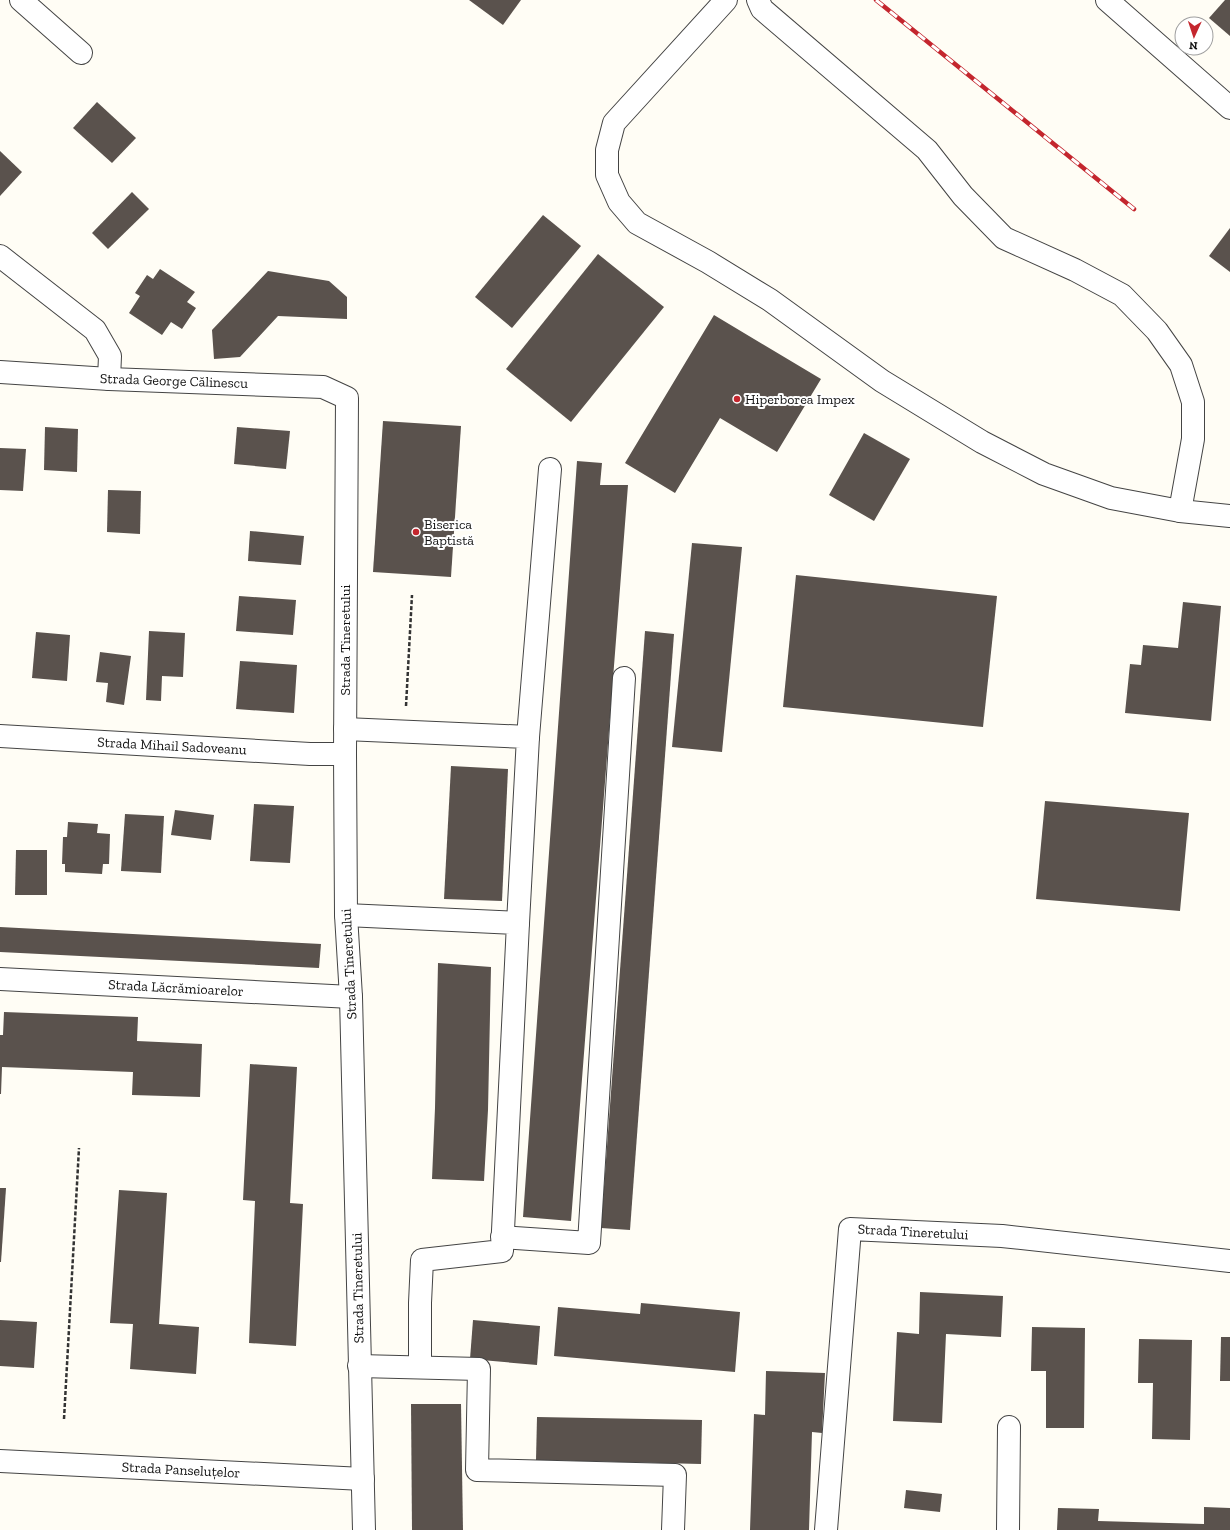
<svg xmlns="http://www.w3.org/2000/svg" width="1230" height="1530" viewBox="0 0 1230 1530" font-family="'Zilla Slab',serif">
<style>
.building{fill:#5a524d}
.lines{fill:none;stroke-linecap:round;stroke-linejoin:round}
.minor-casing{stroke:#444;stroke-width:24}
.path{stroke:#333;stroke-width:2.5;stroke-dasharray:4 2;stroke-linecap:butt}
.minor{stroke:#fff;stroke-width:22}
.rail-casing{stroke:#c4262e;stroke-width:4.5}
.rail{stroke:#fff;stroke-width:3;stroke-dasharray:9;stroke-linecap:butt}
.poi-dot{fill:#c4262e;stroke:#fff;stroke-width:1.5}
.labels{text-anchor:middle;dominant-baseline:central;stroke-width:4;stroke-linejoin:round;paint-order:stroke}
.street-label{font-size:14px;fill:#111;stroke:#fff}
.poi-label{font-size:14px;fill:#111;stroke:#fff;text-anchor:start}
</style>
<rect width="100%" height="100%" fill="#fffdf5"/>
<g class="building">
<polygon points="469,0 521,0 503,25"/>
<polygon points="1225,0 1230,0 1230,36 1209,18"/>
<polygon points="97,102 136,138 112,163 73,128"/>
<polygon points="0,151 22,172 0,196"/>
<polygon points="132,192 149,209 108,249 92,233"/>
<polygon points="543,215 581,246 512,328 475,297"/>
<polygon points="1230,228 1230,272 1209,256"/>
<polygon points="598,254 664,307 571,422 506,369"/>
<polygon points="160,269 195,292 187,302 196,308 182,329 171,322 162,335 129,313 140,296 135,293 147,275 153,279"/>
<polygon points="268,271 329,281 347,297 347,319 278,316 240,357 214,359 212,330"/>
<polygon points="714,315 821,379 777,452 720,418 675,493 625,463"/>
<polygon points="383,421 461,426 451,577 373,572"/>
<polygon points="45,427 78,429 77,472 44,470"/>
<polygon points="237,427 290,431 286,469 234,464"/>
<polygon points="864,433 910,459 874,521 829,495"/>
<polygon points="0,448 26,449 23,491 0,490"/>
<polygon points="577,461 602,463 600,485 628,485 571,1221 523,1217"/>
<polygon points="108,490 141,491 140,534 107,532"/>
<polygon points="250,531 304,536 301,565 248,561"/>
<polygon points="692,543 742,547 722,752 672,747"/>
<polygon points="796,575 997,596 983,727 783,707"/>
<polygon points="239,596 296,600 293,635 236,631"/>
<polygon points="1183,602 1221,606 1211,721 1125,713 1130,664 1141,665 1143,645 1178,648"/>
<polygon points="149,631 185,633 183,677 162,676 161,701 146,700"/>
<polygon points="645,631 674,634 630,1230 601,1228"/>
<polygon points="36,632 70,635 67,681 32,678"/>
<polygon points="100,652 131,656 124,705 106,702 108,683 96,682"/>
<polygon points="240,661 297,665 294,713 236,709"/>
<polygon points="451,766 508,769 502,901 444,899"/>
<polygon points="1045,801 1189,813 1180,911 1036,899"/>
<polygon points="254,804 294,806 290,863 250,861"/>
<polygon points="175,810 214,815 211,840 171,835"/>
<polygon points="125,814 164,816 161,873 121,871"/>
<polygon points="68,822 98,824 97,833 110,834 109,864 103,864 102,874 65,872 65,864 62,864 63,837 67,837"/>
<polygon points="16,850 47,850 47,895 15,895"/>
<polygon points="0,927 321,944 319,968 0,952"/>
<polygon points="438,963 491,967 488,1110 484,1181 432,1179 435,1108"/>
<polygon points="4,1012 138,1017 137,1041 202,1044 200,1097 132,1095 133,1072 2,1067 1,1094 0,1094 0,1035 3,1035"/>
<polygon points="250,1064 297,1067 290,1203 303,1204 296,1346 249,1343 255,1201 243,1200"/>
<polygon points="0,1188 6,1188 1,1262 0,1262"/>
<polygon points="119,1190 167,1193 159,1324 199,1327 196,1374 130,1369 133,1324 110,1323"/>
<polygon points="920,1292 1003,1296 1001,1337 946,1334 942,1423 893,1421 897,1332 919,1334"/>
<polygon points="641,1303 740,1312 735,1372 554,1356 558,1307 640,1314"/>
<polygon points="0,1320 37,1322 34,1368 0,1366"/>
<polygon points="473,1320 540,1326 537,1365 470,1359"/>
<polygon points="1032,1327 1085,1328 1084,1428 1046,1428 1046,1371 1031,1371"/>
<polygon points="1221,1337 1230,1337 1230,1381 1220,1381"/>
<polygon points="1139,1339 1192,1340 1190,1440 1152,1439 1153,1383 1138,1383"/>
<polygon points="766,1371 825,1373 822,1433 812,1432 809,1530 750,1530 754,1414 765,1415"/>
<polygon points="411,1404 461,1404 463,1530 412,1530"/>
<polygon points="537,1417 702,1420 701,1464 536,1460"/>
<polygon points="906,1490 942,1494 940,1512 904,1508"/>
<polygon points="1204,1507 1230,1508 1230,1530 1057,1530 1058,1508 1099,1509 1098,1521 1204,1524"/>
</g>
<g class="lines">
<g class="minor-casing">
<g id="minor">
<polyline points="21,0 81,53"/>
<polyline points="726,0 614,123 607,150 607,175 619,202 637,223 708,262 770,300 882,381 982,442 1044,474 1111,498 1180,511 1230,516"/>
<polyline points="758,0 762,9 927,150 963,196 1004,238 1075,270 1122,295 1157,331 1181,365 1193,402 1193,439 1180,511"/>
<polyline points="1107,0 1230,108"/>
<polyline points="0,256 95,330 110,356 109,379"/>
<polyline points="0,372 109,379 323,387 347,398 345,754 346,915 351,997 364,1530"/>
<polyline points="345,729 528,737 518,923"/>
<polyline points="0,736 310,754 345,754"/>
<polyline points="528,737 550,469"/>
<polyline points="346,915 518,923 502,1251 422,1260 420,1303 420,1367"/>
<polyline points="0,979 351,997"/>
<polyline points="502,1237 589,1243 624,678"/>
<polyline points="359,1366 479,1369 477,1470 675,1475 673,1530"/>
<polyline points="0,1461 363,1479"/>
<polyline points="826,1530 850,1229 1002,1236 1230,1261"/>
<polyline points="1008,1530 1009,1427"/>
</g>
</g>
<g class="path">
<polyline points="406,706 412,595"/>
<polyline points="64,1419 79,1148"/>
</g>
<use href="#minor" class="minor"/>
<g class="rail-casing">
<polyline id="rail" points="876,0 1134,209"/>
</g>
<use href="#rail" class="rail"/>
</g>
<g class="poi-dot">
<circle cx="737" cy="399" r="4"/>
<circle cx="416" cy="532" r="4"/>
</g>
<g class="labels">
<g class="street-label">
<text transform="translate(174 381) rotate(2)">Strada George Călinescu</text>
<text transform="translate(345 640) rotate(-90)">Strada Tineretului</text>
<text transform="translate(172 746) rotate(3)">Strada Mihail Sadoveanu</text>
<text transform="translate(349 964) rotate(-93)">Strada Tineretului</text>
<text transform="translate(176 988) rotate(3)">Strada Lăcrămioarelor</text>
<text transform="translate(913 1232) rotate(3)">Strada Tineretului</text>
<text transform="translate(358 1288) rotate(-91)">Strada Tineretului</text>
<text transform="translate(181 1470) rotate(3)">Strada Panseluțelor</text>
</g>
<g class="poi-label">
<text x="745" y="399">Hiperborea Impex</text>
<text x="424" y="524">Biserica<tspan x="424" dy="16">Baptistă</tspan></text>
</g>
</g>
<g transform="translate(1194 36) rotate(183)"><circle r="19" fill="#ffffff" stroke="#a0a0a0"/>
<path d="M0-3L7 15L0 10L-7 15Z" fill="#c4262e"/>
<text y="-6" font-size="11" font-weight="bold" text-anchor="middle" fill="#111111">N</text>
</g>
</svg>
